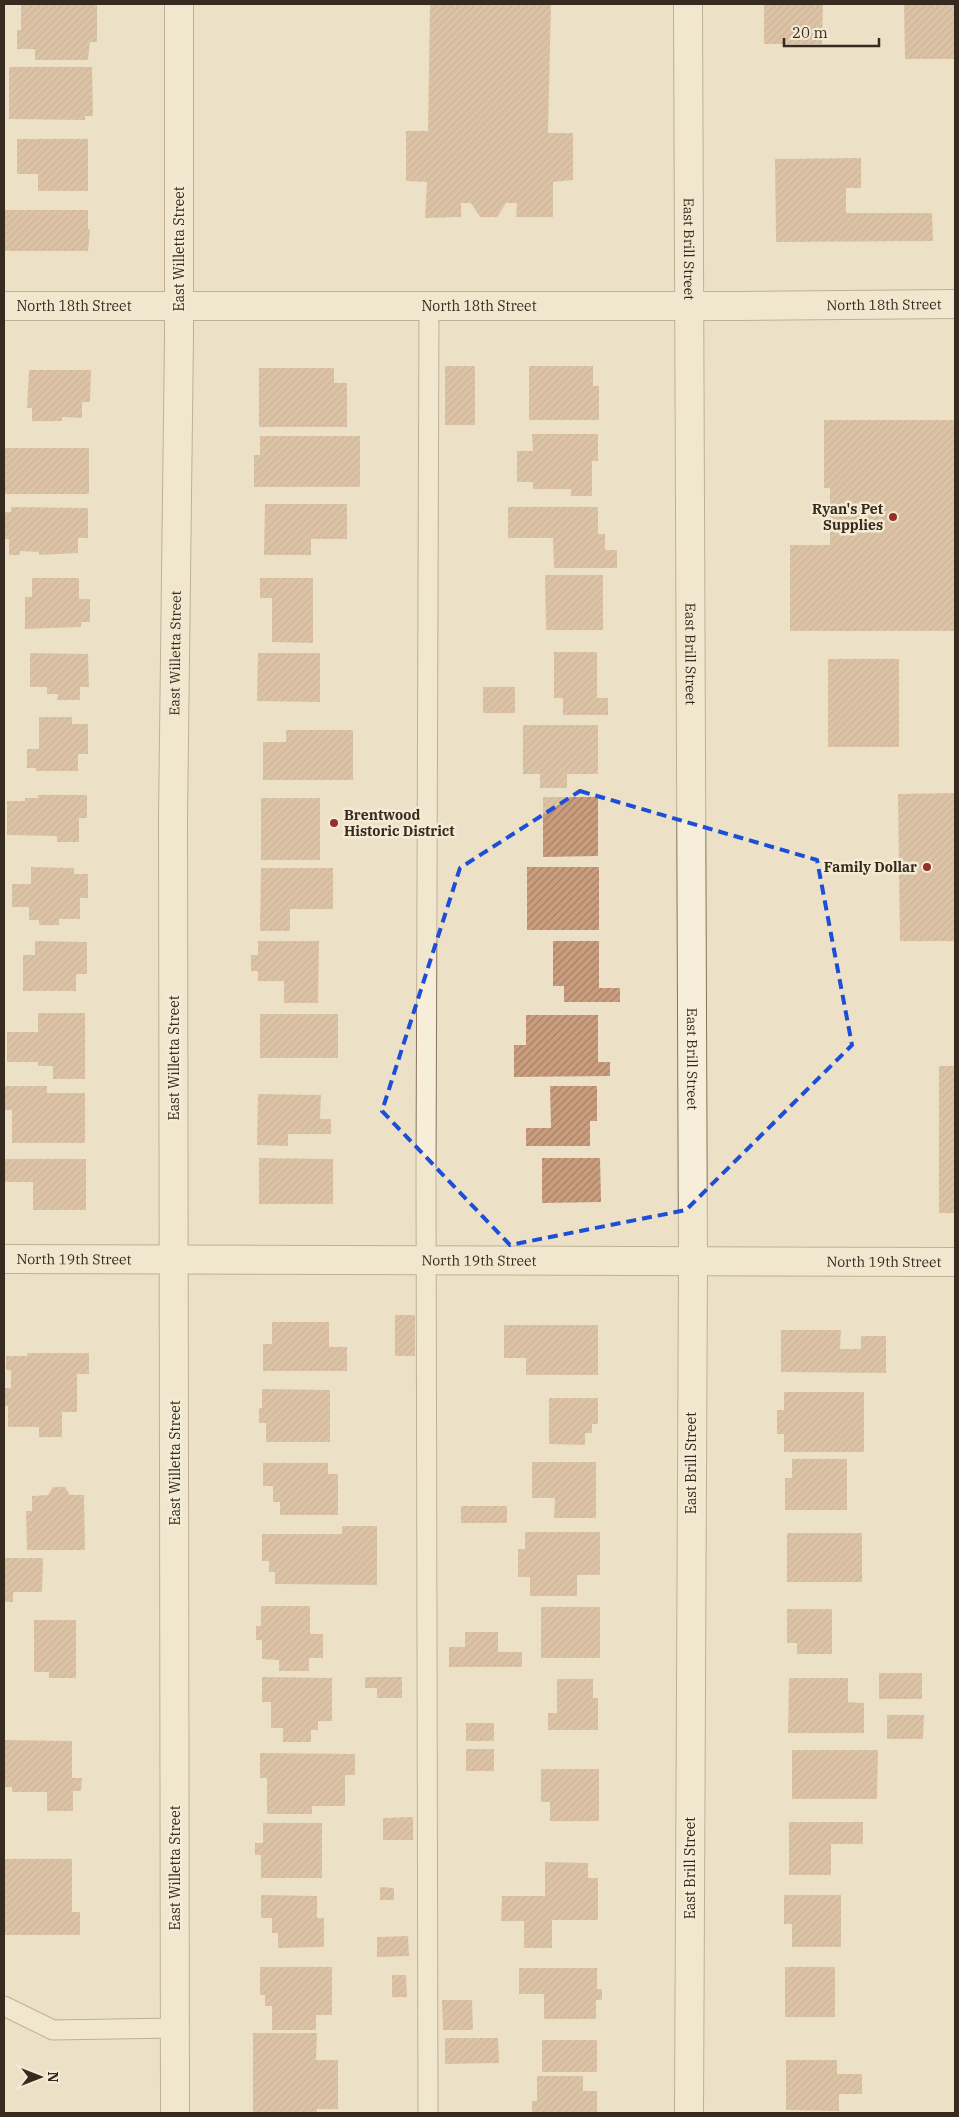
<svg xmlns="http://www.w3.org/2000/svg" width="959" height="2117" viewBox="0 0 959 2117" font-family="'IBM Plex Serif',serif">
<style>
.building{fill:url(#building-hatch)}
.lines{fill:none;stroke-linecap:round;stroke-linejoin:round}
.lane-casing{stroke:#87735c;stroke-width:21}
.street-casing{stroke:#87735c;stroke-width:30}
.lane{stroke:#f7eed9;stroke-width:19}
.street{stroke:#f7eed9;stroke-width:28}
.marked{fill:none;stroke:#1d4ed8;stroke-width:4;stroke-dasharray:10 6;stroke-linejoin:round}
.poi-dot{fill:#932f2f;stroke:#f4ebd5;stroke-width:2}
.labels{text-anchor:middle;dominant-baseline:central;stroke-width:5;stroke-linejoin:round;paint-order:stroke}
.street-label{font-size:14px;fill:#372b1f;stroke:#f4ebd5}
.poi-label{font-size:14px;font-weight:bold;fill:#372b1f;stroke:#f4ebd5;text-anchor:end}
</style>
<defs>
<pattern id="building-hatch" width="6" height="6" patternUnits="userSpaceOnUse" patternTransform="scale(1.25)"><rect width="6" height="6" fill="#c99d7d"/><path d="M-1 1l2-2M0 6l6-6M5 7l2-2" fill="none" stroke="#a48066"/></pattern>
</defs>
<rect width="100%" height="100%" fill="#ece1c6"/>
<g class="building">
<polygon points="21,4 97,4 97,42 90,42 88,60 35,60 35,49 17,49 17,30 21,30"/>
<polygon points="430,4 551,4 548,133 573,133 573,180 553,182 553,217 516,217 517,203 506,203 497,217 480,217 471,203 461,203 461,217 425,218 427,182 406,181 406,131 428,131"/>
<polygon points="764,4 823,4 822,44 764,44"/>
<polygon points="904,4 955,4 955,59 905,59"/>
<polygon points="9,67 92,67 93,116 85,116 85,120 9,119"/>
<polygon points="17,139 88,139 88,191 38,191 38,174 17,174"/>
<polygon points="861,158 861,188 846,188 846,213 932,213 933,241 776,242 775,159"/>
<polygon points="4,210 88,210 88,229 90,229 88,251 4,251"/>
<rect x="445" y="366" width="30" height="59"/>
<polygon points="529,366 593,366 593,386 599,386 599,420 529,420"/>
<polygon points="259,368 334,368 334,383 347,383 347,427 259,427"/>
<polygon points="29,370 91,370 90,402 82,402 82,418 62,417 62,421 32,421 32,408 27,408"/>
<polygon points="824,420 955,420 955,631 790,631 790,545 830,545 830,488 824,488"/>
<polygon points="532,434 598,434 598,461 592,461 592,496 571,496 571,489 533,489 533,482 517,482 517,451 533,451"/>
<polygon points="260,436 360,436 360,487 254,487 254,455 260,455"/>
<rect x="4" y="448" width="85" height="46"/>
<polygon points="265,504 347,504 347,539 311,539 311,555 264,555"/>
<polygon points="11,507 88,508 88,538 78,538 78,553 39,555 39,552 20,551 20,555 9,555 9,539 4,539 4,512 11,512"/>
<polygon points="508,507 598,507 598,534 605,534 605,550 617,550 617,568 554,568 553,538 508,538"/>
<polygon points="545,575 603,575 603,630 546,630"/>
<polygon points="32,578 79,578 79,599 90,599 90,622 81,622 81,627 25,629 25,597 32,597"/>
<polygon points="260,578 313,578 313,643 272,642 272,598 260,598"/>
<polygon points="554,652 597,652 597,698 608,698 608,715 563,715 563,698 554,698"/>
<polygon points="30,653 88,654 89,687 80,687 80,700 57,700 58,694 47,694 47,687 30,687"/>
<polygon points="258,653 320,653 320,702 257,701"/>
<rect x="828" y="659" width="71" height="88"/>
<rect x="483" y="687" width="32" height="26"/>
<polygon points="39,717 72,717 72,724 88,724 88,754 78,754 78,771 36,771 36,768 27,768 27,749 39,749"/>
<polygon points="523,725 598,725 598,774 567,774 567,788 540,788 540,774 523,774"/>
<polygon points="286,730 353,730 353,780 263,780 263,742 286,742"/>
<polygon points="955,793 955,941 900,941 898,794"/>
<polygon points="38,795 87,795 87,818 79,818 79,842 57,842 57,836 7,835 7,801 25,801 25,798 38,798"/>
<polygon points="543,797 598,797 598,856 543,857"/>
<rect x="261" y="798" width="59" height="62"/>
<polygon points="31,867 74,868 74,874 88,874 88,898 80,898 80,919 59,919 59,925 39,925 39,920 29,920 29,907 12,907 12,884 31,884"/>
<rect x="527" y="867" width="72" height="63"/>
<polygon points="261,868 333,868 333,909 290,909 290,931 260,931"/>
<polygon points="35,941 87,942 87,974 76,974 76,991 23,991 23,955 35,955"/>
<polygon points="258,941 319,941 318,1003 284,1003 284,981 258,981 258,971 251,971 251,955 258,955"/>
<polygon points="553,941 599,941 599,988 620,988 620,1002 564,1002 564,986 553,986"/>
<polygon points="38,1013 85,1013 85,1079 53,1079 53,1066 38,1066 38,1062 7,1062 7,1032 38,1032"/>
<rect x="260" y="1014" width="78" height="44"/>
<polygon points="526,1015 598,1015 598,1062 610,1062 610,1076 514,1077 514,1045 526,1045"/>
<rect x="939" y="1066" width="16" height="147"/>
<polygon points="4,1086 47,1086 47,1093 85,1093 85,1143 12,1143 12,1110 4,1110"/>
<polygon points="550,1086 597,1086 597,1121 590,1121 590,1146 526,1146 526,1128 551,1128"/>
<polygon points="258,1094 321,1095 320,1119 331,1119 331,1134 288,1134 288,1146 257,1145"/>
<polygon points="259,1158 333,1159 333,1204 259,1204"/>
<polygon points="542,1158 600,1158 601,1202 542,1203"/>
<polygon points="4,1159 86,1159 86,1210 33,1210 33,1182 4,1182"/>
<rect x="395" y="1315" width="20" height="41"/>
<polygon points="272,1322 329,1322 329,1347 347,1347 347,1371 263,1371 263,1344 272,1344"/>
<polygon points="504,1325 598,1325 598,1375 526,1375 526,1358 504,1358"/>
<polygon points="781,1330 841,1330 840,1349 861,1349 861,1336 886,1336 886,1373 781,1372"/>
<polygon points="27,1353 89,1353 89,1374 77,1374 77,1412 62,1412 62,1437 39,1437 39,1427 8,1427 8,1406 4,1406 4,1388 11,1388 11,1370 6,1370 6,1356 27,1356"/>
<polygon points="262,1389 330,1390 330,1442 266,1442 266,1423 259,1423 259,1408 262,1408"/>
<polygon points="784,1392 864,1392 864,1452 784,1452 784,1434 777,1434 777,1410 784,1410"/>
<polygon points="549,1398 598,1398 598,1424 592,1424 592,1433 585,1433 585,1445 549,1444"/>
<polygon points="792,1459 847,1459 847,1510 785,1510 785,1478 792,1478"/>
<polygon points="532,1462 596,1462 596,1518 554,1518 555,1498 532,1498"/>
<polygon points="263,1463 328,1463 328,1474 338,1474 338,1515 280,1515 280,1502 273,1502 273,1486 263,1486"/>
<polygon points="53,1487 65,1487 70,1495 84,1495 85,1550 27,1550 26,1511 32,1511 32,1496 48,1495"/>
<rect x="461" y="1506" width="46" height="17"/>
<polygon points="342,1526 377,1526 377,1585 275,1584 275,1572 269,1572 269,1561 262,1561 262,1534 342,1534"/>
<polygon points="525,1532 600,1532 600,1575 577,1575 577,1596 530,1596 530,1577 518,1577 518,1549 525,1549"/>
<rect x="787" y="1533" width="75" height="49"/>
<polygon points="4,1558 43,1558 42,1592 13,1592 13,1602 4,1602"/>
<polygon points="261,1606 310,1606 310,1634 323,1634 323,1658 309,1658 309,1671 279,1671 279,1660 262,1659 262,1640 256,1640 256,1626 261,1626"/>
<rect x="541" y="1607" width="59" height="51"/>
<polygon points="787,1609 832,1609 832,1654 797,1654 797,1643 787,1643"/>
<polygon points="34,1620 76,1620 76,1678 49,1678 49,1672 34,1672"/>
<polygon points="465,1632 498,1632 498,1652 522,1652 522,1667 449,1667 449,1647 465,1647"/>
<rect x="879" y="1673" width="43" height="26"/>
<polygon points="262,1677 332,1678 332,1721 318,1721 318,1730 311,1730 311,1742 283,1742 283,1728 271,1728 271,1702 262,1702"/>
<polygon points="365,1677 402,1677 402,1698 377,1698 377,1688 365,1688"/>
<polygon points="789,1678 848,1678 848,1702 864,1703 864,1733 788,1733"/>
<polygon points="557,1679 593,1679 593,1698 598,1698 598,1730 548,1730 548,1713 557,1713"/>
<polygon points="887,1715 924,1715 923,1739 887,1739"/>
<rect x="466" y="1723" width="28" height="18"/>
<polygon points="4,1740 72,1741 72,1778 82,1778 81,1791 73,1791 73,1811 47,1811 47,1792 12,1792 12,1787 4,1787"/>
<rect x="466" y="1749" width="28" height="22"/>
<polygon points="792,1750 878,1750 877,1799 792,1799"/>
<polygon points="260,1753 355,1754 355,1775 345,1775 345,1806 312,1806 312,1814 267,1814 267,1778 260,1778"/>
<polygon points="541,1769 599,1769 599,1821 550,1821 550,1802 541,1802"/>
<polygon points="413,1817 413,1840 383,1840 383,1818"/>
<polygon points="789,1822 863,1822 863,1844 831,1844 831,1875 789,1875"/>
<polygon points="263,1823 322,1823 322,1878 261,1878 261,1855 255,1855 255,1843 263,1843"/>
<polygon points="4,1859 72,1859 72,1912 80,1912 80,1935 5,1935"/>
<polygon points="545,1862 588,1863 588,1878 598,1878 598,1920 552,1920 552,1948 524,1948 524,1921 501,1921 502,1896 545,1896"/>
<polygon points="380,1887 394,1888 394,1900 380,1900"/>
<polygon points="261,1895 317,1896 317,1918 324,1918 324,1947 278,1948 278,1933 272,1933 272,1918 261,1918"/>
<polygon points="784,1895 841,1895 841,1947 792,1947 792,1924 784,1924"/>
<polygon points="408,1936 409,1956 377,1957 377,1937"/>
<polygon points="260,1967 332,1967 332,2015 316,2015 316,2030 272,2030 272,2006 265,2006 265,1995 260,1995"/>
<rect x="785" y="1967" width="50" height="50"/>
<polygon points="519,1968 597,1968 597,1989 602,1989 602,2000 596,2000 596,2019 544,2019 544,1994 519,1994"/>
<polygon points="392,1975 406,1975 407,1997 392,1997"/>
<polygon points="442,2000 472,2000 473,2030 443,2030"/>
<polygon points="253,2033 317,2033 316,2060 338,2060 338,2109 317,2109 317,2113 253,2113"/>
<polygon points="445,2038 498,2038 499,2063 445,2064"/>
<rect x="542" y="2040" width="55" height="32"/>
<polygon points="786,2060 837,2060 837,2074 862,2074 862,2094 839,2094 839,2111 786,2110"/>
<polygon points="537,2076 583,2076 583,2091 597,2091 597,2113 532,2113 532,2101 537,2101"/>
</g>
<g class="lines">
<g class="lane-casing">
<g id="lane">
<polyline points="4,2006 53,2030 175,2028"/>
<polyline points="428,2113 426,1177 429,306"/>
</g>
</g>
<g class="street-casing">
<g id="street">
<path id="s1" d="M688,4L693,1262L689,2113"/>
<path id="s2" d="M4,306H740L955,304"/>
<path id="s3" d="M4,1259L955,1262"/>
<path id="s4" d="M175,2113L173,818L179,336V4"/>
</g>
</g>
<use href="#lane" class="lane"/>
<use href="#street" class="street"/>
</g>
<path d="M0 0H959V2117H0ZM580,791L817,860L852,1045L686,1210L510,1245L382,1111L460,868Z" fill="#ece1c6" fill-opacity=".55" fill-rule="evenodd"/>
<path class="marked" d="M580,791L817,860L852,1045L686,1210L510,1245L382,1111L460,868Z"/>
<g class="poi-dot">
<circle cx="893" cy="517" r="5"/>
<circle cx="334" cy="823" r="5"/>
<circle cx="927" cy="867" r="5"/>
</g>
<g class="labels">
<g class="street-label">
<text transform="translate(179 249) rotate(-90)">East Willetta Street</text>
<text stroke="none"><textPath href="#s1" startOffset="245">East Brill Street</textPath></text>
<text stroke="none"><textPath href="#s2" startOffset="880">North 18th Street</textPath></text>
<text stroke="none"><textPath href="#s2" startOffset="70">North 18th Street</textPath></text>
<text stroke="none"><textPath href="#s2" startOffset="475">North 18th Street</textPath></text>
<text stroke="none"><textPath href="#s4" startOffset="1460">East Willetta Street</textPath></text>
<text stroke="none"><textPath href="#s1" startOffset="650">East Brill Street</textPath></text>
<text transform="translate(174 1058) rotate(-90)">East Willetta Street</text>
<text stroke="none"><textPath href="#s1" startOffset="1055">East Brill Street</textPath></text>
<text stroke="none"><textPath href="#s3" startOffset="70">North 19th Street</textPath></text>
<text stroke="none"><textPath href="#s3" startOffset="475">North 19th Street</textPath></text>
<text stroke="none"><textPath href="#s3" startOffset="880">North 19th Street</textPath></text>
<text transform="translate(175 1463) rotate(-90)">East Willetta Street</text>
<text transform="translate(691 1463) rotate(-90)">East Brill Street</text>
<text transform="translate(175 1868) rotate(-90)">East Willetta Street</text>
<text transform="translate(690 1868) rotate(-90)">East Brill Street</text>
</g>
<g class="poi-label">
<text x="883" y="509">Ryan's Pet<tspan x="883" dy="16">Supplies</tspan></text>
<text x="344" y="815" text-anchor="start">Brentwood<tspan x="344" dy="16">Historic District</tspan></text>
<text x="917" y="867">Family Dollar</text>
</g>
</g>
<rect width="959" height="2117" fill="none" stroke="#372b1f" stroke-width="10"/>
<g transform="translate(40 2077) rotate(90)" stroke="#f4ebd5" stroke-width="4" paint-order="stroke">
<path d="M0-4L9 19L0 12L-9 19Z" fill="#372b1f"/>
<text y="-8" font-size="14" font-weight="bold" text-anchor="middle" fill="#372b1f">N</text>
</g>
<path d="M784 38v8h95v-8" fill="none" stroke="#372b1f" stroke-width="2.5"/>
<text x="792" y="38" font-size="15" fill="#372b1f" stroke="#f4ebd5" stroke-width="4" paint-order="stroke">20 m</text>
</svg>
